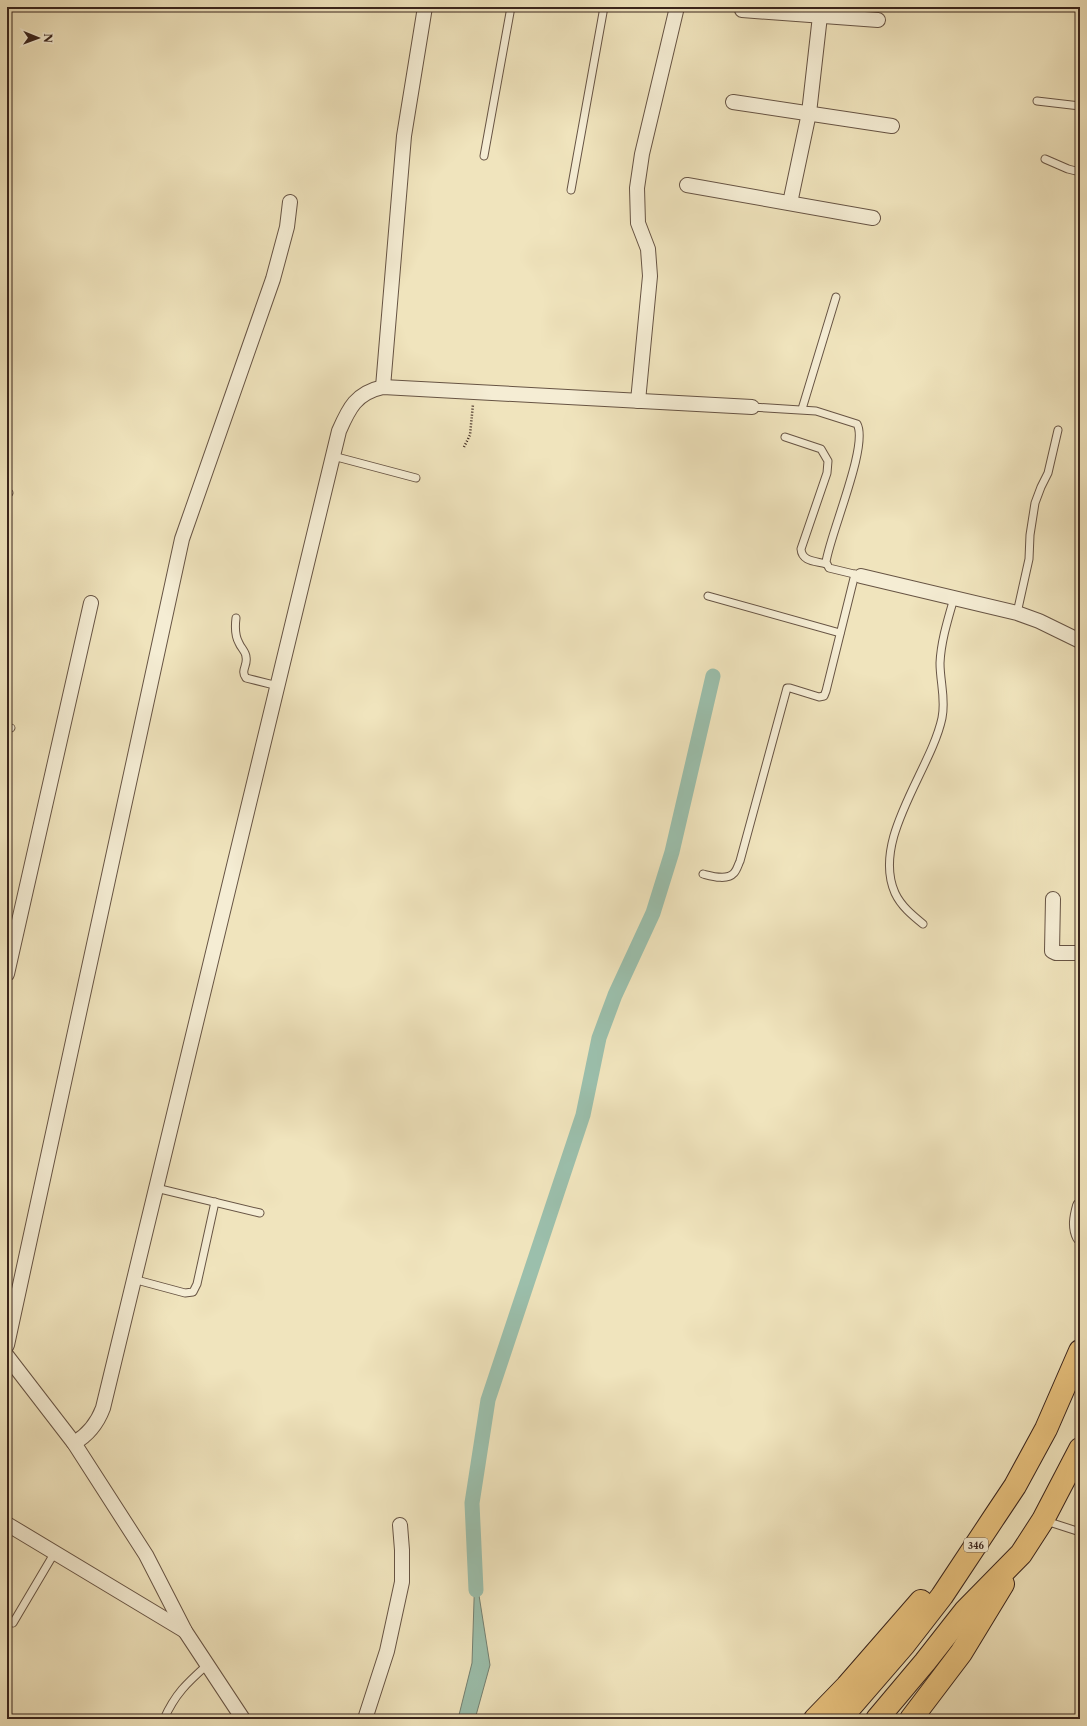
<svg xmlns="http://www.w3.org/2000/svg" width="1087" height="1726" viewBox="0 0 1087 1726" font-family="'Libre Caslon Text',serif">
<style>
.water{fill:#9bbfac;stroke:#748172}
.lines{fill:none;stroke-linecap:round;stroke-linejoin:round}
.canal{stroke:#9bbfac;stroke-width:15}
.service-casing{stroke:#675444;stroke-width:9}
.minor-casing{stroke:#675444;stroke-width:16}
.primary-casing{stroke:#39241c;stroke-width:24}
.path{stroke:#39241c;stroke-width:2.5;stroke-dasharray:1 2;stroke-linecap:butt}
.service{stroke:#f5edd4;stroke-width:7}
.minor{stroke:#f5edd4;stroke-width:14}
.primary{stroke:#e8c27e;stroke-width:22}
.labels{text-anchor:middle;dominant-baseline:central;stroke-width:3;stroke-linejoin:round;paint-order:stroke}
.shield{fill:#f5edd4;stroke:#716053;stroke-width:1}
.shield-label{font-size:9px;font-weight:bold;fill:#39241c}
</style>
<rect width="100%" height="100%" fill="#f0e4bd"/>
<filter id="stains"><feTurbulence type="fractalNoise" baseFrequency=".005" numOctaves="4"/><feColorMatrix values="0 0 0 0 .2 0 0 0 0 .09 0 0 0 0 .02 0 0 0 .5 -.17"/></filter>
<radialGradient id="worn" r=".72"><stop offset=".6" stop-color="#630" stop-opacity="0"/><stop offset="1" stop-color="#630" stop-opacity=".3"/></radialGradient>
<polygon class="water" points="475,1570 490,1665 475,1719 458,1719 472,1663"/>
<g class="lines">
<polyline class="canal" points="476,1590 472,1503 488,1400 583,1115 599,1038 615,995 653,913 672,852 713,676"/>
<g class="service-casing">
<g id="service">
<polyline points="1037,101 1080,106"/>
<polyline points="484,156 511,7"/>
<polyline points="1045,159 1068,169 1080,172"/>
<polyline points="571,190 604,7"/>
<path d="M752,407L816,411L857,424C869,445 830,534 826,562L829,568L858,575"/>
<polyline points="802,409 836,297"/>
<path d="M785,437L821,449L828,461L827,473L801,549C802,562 816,561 826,564"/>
<polyline points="333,456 416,478"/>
<polyline points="7,492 9,493"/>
<polyline points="708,596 840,633"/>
<polyline points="1017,613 1029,559 1030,535 1035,503 1041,487 1048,473 1058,430"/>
<path d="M236,618C235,626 235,636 239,643C241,648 246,652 246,657C248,666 240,670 246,678L278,686"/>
<polyline points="7,727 11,728"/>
<path d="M703,874C711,876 727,881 734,873C737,870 738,865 740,861L787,688H790L819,697L824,696L826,691L855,574"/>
<path d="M923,924C912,915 901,906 895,893C871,839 931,770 942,718C946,699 940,682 940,663C941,641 948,619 954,598"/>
<polyline points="156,1188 260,1213"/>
<polyline points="133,1279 185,1293 193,1292 197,1284 215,1202"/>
<polyline points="1046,1521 1080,1532"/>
<polyline points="13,1623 55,1552"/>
<path d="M164,1719C175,1694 187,1683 207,1665"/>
</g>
</g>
<g class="minor-casing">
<g id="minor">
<polyline points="742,10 878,20"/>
<polyline points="733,102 892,126"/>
<polyline points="687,185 873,218"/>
<polyline points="790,203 809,113 821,7"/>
<polyline points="383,387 404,136 425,7"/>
<polyline points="638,401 650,276 648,249 638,223 637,188 642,154 677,7"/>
<polyline points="861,576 1017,613 1039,621 1080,641"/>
<polyline points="1053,899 1052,951 1056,953 1080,953"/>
<polyline points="7,974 91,603"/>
<path d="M1080,1206C1077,1217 1075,1227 1080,1237"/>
<polyline points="7,1345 182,539 273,279 287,227 290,202"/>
<polyline points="7,1356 74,1443 146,1555 185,1631 243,1719"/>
<path d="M74,1443C88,1435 97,1424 103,1408L339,431C349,408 356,393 383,387L752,407"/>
<polyline points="7,1524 185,1631"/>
<polyline points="365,1719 387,1651 402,1582 402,1550 400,1525"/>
</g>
</g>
<g class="primary-casing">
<g id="primary">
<polyline points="815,1719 847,1686 921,1601"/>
<polyline points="840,1719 904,1645 942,1596 995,1516 1015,1486 1046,1429 1080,1351"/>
<polyline points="877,1719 925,1662 965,1611 1021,1554 1043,1520 1080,1449"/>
<polyline points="911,1719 961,1653 1003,1584"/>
</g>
</g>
<polyline class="path" points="464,447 470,435 473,404"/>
<use href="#service" class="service"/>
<use href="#minor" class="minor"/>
<use href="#primary" class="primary"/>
</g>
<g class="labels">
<rect class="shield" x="964" y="1538" width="24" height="14" rx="3"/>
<g class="shield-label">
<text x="976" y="1545">346</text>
</g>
</g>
<rect width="1087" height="1726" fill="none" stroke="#f0e4bd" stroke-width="24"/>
<rect x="8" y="8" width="1071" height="1710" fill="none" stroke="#39241c" stroke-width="2"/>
<rect x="12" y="12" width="1063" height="1702" fill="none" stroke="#39241c"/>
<g transform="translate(38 38) rotate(91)" stroke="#f5edd4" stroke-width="3" paint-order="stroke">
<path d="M0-3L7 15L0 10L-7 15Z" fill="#39241c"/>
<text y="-6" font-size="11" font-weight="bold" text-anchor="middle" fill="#39241c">N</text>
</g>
<rect width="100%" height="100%" filter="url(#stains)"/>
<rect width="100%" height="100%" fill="url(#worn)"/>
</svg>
